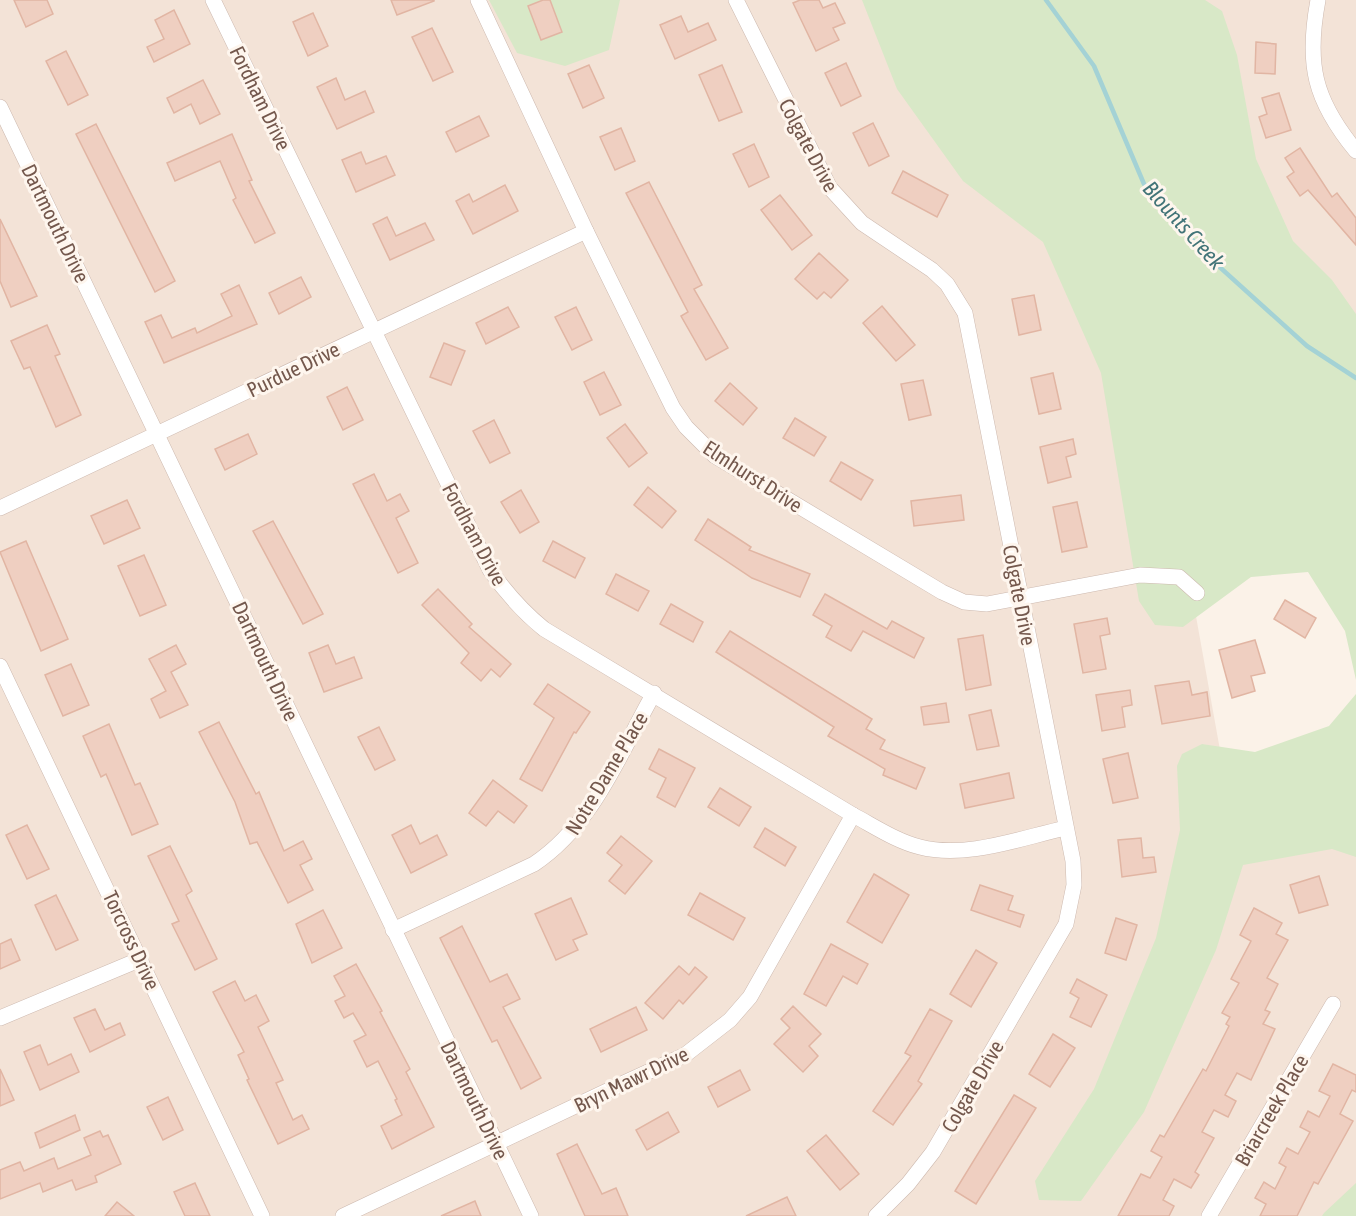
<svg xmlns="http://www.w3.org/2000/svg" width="1356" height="1216" viewBox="0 0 1356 1216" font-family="'Asap Condensed',sans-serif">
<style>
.residential{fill:#f3e3d7}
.green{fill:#d8e8c7}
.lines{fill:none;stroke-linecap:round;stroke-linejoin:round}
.stream{stroke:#a4d2d5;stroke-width:4.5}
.building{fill:#efcfc1;stroke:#e1b5a3;stroke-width:1.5}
.minor-casing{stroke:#cdb9af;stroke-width:16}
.minor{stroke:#fff;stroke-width:15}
.labels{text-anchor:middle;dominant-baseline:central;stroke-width:6;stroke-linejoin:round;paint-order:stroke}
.street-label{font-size:21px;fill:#74584d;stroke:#fef6ee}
.water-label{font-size:22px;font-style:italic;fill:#427478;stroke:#fef6ee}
</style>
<rect width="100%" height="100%" fill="#fbf2e8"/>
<g class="residential">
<polygon points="0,0 1030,0 1183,544 1236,839 1356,809 1356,1216 0,1216"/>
<polygon points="1084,0 1356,0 1356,404"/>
</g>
<g class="green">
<polygon points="489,0 620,0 609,50 565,66 517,53"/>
<polygon points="862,0 1205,0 1222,11 1237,55 1256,159 1293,241 1332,280 1356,314 1356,680 1345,631 1308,572 1251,577 1183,627 1155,625 1139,601 1101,373 1043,242 963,181 897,89"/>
<polygon points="1356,694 1356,857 1332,849 1243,865 1216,950 1144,1112 1081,1201 1039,1200 1035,1181 1094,1089 1156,938 1180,830 1177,766 1182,754 1202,744 1255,752 1329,726"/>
<polygon points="1356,1183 1356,1216 1322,1216 1324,1213"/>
</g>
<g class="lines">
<polyline class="stream" points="1046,0 1094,66 1144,184 1203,252 1307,346 1356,378"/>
</g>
<g class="building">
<polygon points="14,0 47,0 53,14 26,27"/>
<polygon points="391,0 434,0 434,1 397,15"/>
<polygon points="543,0 550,0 562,32 541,40 528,6"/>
<polygon points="800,0 819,0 823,8 835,3 845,23 833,28 839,40 816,51 793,3"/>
<polygon points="174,10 190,44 154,62 147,47 164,39 155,20"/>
<polygon points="313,13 328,46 308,56 293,22"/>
<polygon points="681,16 688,32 708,23 716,40 675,59 660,25"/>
<polygon points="432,28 453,72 433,81 412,37"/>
<polygon points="1256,42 1276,44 1275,74 1255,73"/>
<polygon points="66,51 88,95 68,105 46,61"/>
<polygon points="846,63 861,96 841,106 825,73"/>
<polygon points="589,65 604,98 583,108 568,74"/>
<polygon points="722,65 742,112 719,121 699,75"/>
<polygon points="336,78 345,100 365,91 374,112 337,129 317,87"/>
<polygon points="203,80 220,114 200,124 191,104 174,113 167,98"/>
<polygon points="1279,93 1291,130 1266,138 1259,117 1267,114 1262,98"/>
<polygon points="479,116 489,136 456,152 446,132"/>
<polygon points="873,123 889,156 869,166 853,133"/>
<polygon points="96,124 175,281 155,292 76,134"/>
<polygon points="621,128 635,161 615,170 600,137"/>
<polygon points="232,134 252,180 249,181 275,233 255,243 233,200 236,198 220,161 175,181 167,163"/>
<polygon points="754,144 769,177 749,187 733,154"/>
<polygon points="1300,148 1332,197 1337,193 1356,218 1356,245 1308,190 1300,196 1287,177 1294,172 1285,158"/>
<polygon points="361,152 366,164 386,156 395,175 356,192 342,160"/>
<polygon points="903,171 948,195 937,217 892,193"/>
<polygon points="649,182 702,285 694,289 728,348 706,360 681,316 688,312 626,193"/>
<polygon points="505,185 518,211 473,234 456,201 469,194 473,202"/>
<polygon points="780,195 812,235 792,250 761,210"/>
<polygon points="387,217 396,236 425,223 434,240 390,260 373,224"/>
<polygon points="0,219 37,296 11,307 0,281"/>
<polygon points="819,253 848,280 831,298 824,292 817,299 795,279"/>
<polygon points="301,277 311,297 279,314 269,293"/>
<polygon points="239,285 257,324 164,363 145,322 161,315 172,338 195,328 197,333 232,316 221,294"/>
<polygon points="1034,295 1041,330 1019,335 1012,299"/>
<polygon points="882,306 915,345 896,361 863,323"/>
<polygon points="508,307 519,327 486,344 476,323"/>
<polygon points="576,307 592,340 572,350 555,317"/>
<polygon points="47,325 60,354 55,356 81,415 56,427 30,367 24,369 11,341"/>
<polygon points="444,343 465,351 451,385 430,377"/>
<polygon points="604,372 621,405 600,415 584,382"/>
<polygon points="1053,373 1061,409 1039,414 1031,378"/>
<polygon points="923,380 931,415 909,420 901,384"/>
<polygon points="730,383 757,408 743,425 715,401"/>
<polygon points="347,387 363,420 343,430 327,397"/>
<polygon points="795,418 826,437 814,456 783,438"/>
<polygon points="494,420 510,453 490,463 473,431"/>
<polygon points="625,424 647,453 629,467 607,438"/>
<polygon points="248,434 257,454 225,470 215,449"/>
<polygon points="1073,439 1076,454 1066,457 1071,477 1048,483 1040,447"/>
<polygon points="841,462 873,480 861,500 830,481"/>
<polygon points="374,474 387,501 400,494 409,511 396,518 418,563 398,573 353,484"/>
<polygon points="648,487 676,511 662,528 634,505"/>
<polygon points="521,490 539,522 520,533 501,502"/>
<polygon points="961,495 964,520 914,526 911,501"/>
<polygon points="127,500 140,528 104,544 91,516"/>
<polygon points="1077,502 1087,547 1062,552 1053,507"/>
<polygon points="708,519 751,547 749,550 810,574 800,597 752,578 695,540"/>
<polygon points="273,521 323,614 303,624 253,531"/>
<polygon points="26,541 68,639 41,651 0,552"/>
<polygon points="553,541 585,558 575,578 543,561"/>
<polygon points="144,555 166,605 140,616 118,566"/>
<polygon points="616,574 649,591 638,611 606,594"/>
<polygon points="438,589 472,624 469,627 511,664 500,677 491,669 481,681 461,663 469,653 422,605"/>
<polygon points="825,594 887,629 892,621 924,638 914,658 863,631 851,651 826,637 832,626 813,615"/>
<polygon points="1285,600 1316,618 1305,638 1274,619"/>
<polygon points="671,604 703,622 693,642 660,624"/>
<polygon points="1107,618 1110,634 1100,636 1106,669 1083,673 1074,624"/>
<polygon points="730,631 872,719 866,729 885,740 880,749 925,768 916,789 883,775 885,769 828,736 834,727 716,652"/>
<polygon points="983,635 991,685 966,690 958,639"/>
<polygon points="1255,640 1265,673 1251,676 1255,691 1232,698 1219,650"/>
<polygon points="176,645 186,664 171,672 188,705 160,718 151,699 166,691 149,659"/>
<polygon points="328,645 336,664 354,657 362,678 324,692 309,653"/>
<polygon points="71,664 89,705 63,716 45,675"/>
<polygon points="1189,681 1192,695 1207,692 1210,716 1162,724 1155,686"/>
<polygon points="548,684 590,712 576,733 574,732 542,791 520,779 554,718 534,704"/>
<polygon points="1130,690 1132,705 1122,707 1125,727 1102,731 1096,695"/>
<polygon points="946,703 949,722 924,725 921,707"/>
<polygon points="991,710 999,746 977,750 969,715"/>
<polygon points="219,722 256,794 259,792 284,851 303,841 312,859 300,865 313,890 288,903 257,842 250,844 235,802 199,732"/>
<polygon points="109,724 135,785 140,783 158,824 132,835 106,774 101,777 83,736"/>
<polygon points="379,727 395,760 375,770 358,737"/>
<polygon points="659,749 695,768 675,807 657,797 666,778 649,769"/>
<polygon points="1128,753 1138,798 1113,803 1103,759"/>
<polygon points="1009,773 1014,798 965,808 960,784"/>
<polygon points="493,780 527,806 514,823 498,811 486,826 469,813"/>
<polygon points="720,788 751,807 739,826 708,807"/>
<polygon points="27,825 49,869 27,879 6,835"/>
<polygon points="411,825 420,844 437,835 447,855 411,873 392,835"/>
<polygon points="765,828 796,847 785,866 754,847"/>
<polygon points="621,836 652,861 625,894 609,881 622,865 607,853"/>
<polygon points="1141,838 1143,858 1154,857 1156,872 1122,877 1118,840"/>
<polygon points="170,846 192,891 186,895 217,959 195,970 172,924 179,921 148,856"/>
<polygon points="874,874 909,895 882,943 847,922"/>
<polygon points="1319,876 1328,905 1299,913 1290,885"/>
<polygon points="980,885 1013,896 1008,910 1024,915 1020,927 971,910"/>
<polygon points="700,893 745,918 733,940 688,915"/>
<polygon points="56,895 78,940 56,950 35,905"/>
<polygon points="571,898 587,934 573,940 578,950 556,960 535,914"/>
<polygon points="1254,908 1282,923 1276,934 1288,940 1267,978 1278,984 1265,1010 1270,1012 1263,1024 1275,1029 1251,1080 1237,1073 1225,1095 1236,1101 1228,1117 1214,1110 1202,1132 1214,1138 1195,1172 1199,1175 1191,1188 1174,1179 1163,1200 1174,1206 1169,1216 1118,1216 1141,1174 1150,1178 1162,1157 1151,1151 1160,1135 1164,1137 1203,1069 1206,1071 1229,1026 1226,1024 1230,1017 1222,1013 1239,983 1231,979 1251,941 1240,935"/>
<polygon points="323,910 342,948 312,963 296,924"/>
<polygon points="1116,918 1137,925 1126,960 1105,953"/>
<polygon points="462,926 490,982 507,974 520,999 503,1007 541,1078 521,1089 497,1040 492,1042 440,938"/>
<polygon points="11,939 20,960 0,969 0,944"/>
<polygon points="831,944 868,964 857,984 843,976 826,1006 804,994"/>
<polygon points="976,950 997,963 971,1007 950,994"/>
<polygon points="356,964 382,1011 380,1012 410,1069 406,1072 434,1127 392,1149 381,1126 402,1115 395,1100 397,1099 378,1061 367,1067 354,1041 366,1035 353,1013 344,1018 335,1001 345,996 334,976"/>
<polygon points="679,966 689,975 695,967 707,977 683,1004 679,1000 663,1019 645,1003"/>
<polygon points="1077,979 1107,995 1091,1027 1070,1017 1079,998 1070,993"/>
<polygon points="235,981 245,1001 256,995 269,1021 258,1027 283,1080 276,1083 293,1120 302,1115 309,1129 278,1144 247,1080 249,1079 238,1055 244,1052 213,992"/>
<polygon points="793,1006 821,1034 809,1046 818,1056 803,1072 774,1044 790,1028 781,1019"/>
<polygon points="636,1007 647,1030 601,1052 590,1029"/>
<polygon points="95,1009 105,1030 120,1023 125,1035 90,1052 74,1018"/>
<polygon points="930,1009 952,1021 918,1081 922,1084 893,1125 873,1111 911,1056 905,1053"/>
<polygon points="1053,1034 1075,1048 1050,1087 1029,1074"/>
<polygon points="40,1045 48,1065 71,1054 79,1072 40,1090 24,1052"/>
<polygon points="1333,1064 1356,1075 1356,1092 1352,1090 1340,1114 1353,1121 1318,1184 1314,1182 1297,1216 1260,1216 1266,1204 1255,1198 1264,1182 1275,1189 1286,1167 1279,1163 1287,1148 1298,1154 1310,1132 1300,1127 1308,1111 1319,1117 1330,1096 1319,1091"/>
<polygon points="0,1069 14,1100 0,1106"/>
<polygon points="740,1070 750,1090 718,1107 708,1087"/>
<polygon points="1014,1095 1036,1108 976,1204 955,1191"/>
<polygon points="168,1097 183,1130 163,1140 147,1107"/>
<polygon points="668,1112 679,1132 647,1150 636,1130"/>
<polygon points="75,1115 80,1130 40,1148 35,1133"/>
<polygon points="100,1131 103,1137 108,1135 121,1164 95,1176 97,1182 76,1190 72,1180 43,1192 40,1183 0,1199 0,1170 20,1162 24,1171 54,1158 58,1169 91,1155 84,1138"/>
<polygon points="826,1135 859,1174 840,1190 807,1151"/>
<polygon points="577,1144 602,1194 616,1188 628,1216 585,1216 557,1154"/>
<polygon points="195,1183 210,1216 185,1216 174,1192"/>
<polygon points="787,1197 796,1216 746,1216"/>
<polygon points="475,1201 481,1216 441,1216"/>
<polygon points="117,1202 134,1216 105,1216"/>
</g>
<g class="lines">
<g class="minor-casing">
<g id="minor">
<path d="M213,0L490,570C506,593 522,611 544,629L853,815C874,826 896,841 920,847C966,859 1020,838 1066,828"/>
<polyline points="478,0 586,231 673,408 686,427 715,456 942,592 964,602 987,604 1140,575 1179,577 1197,593"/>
<polyline points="736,0 830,188 862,223 932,270 947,284 965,313 1073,861 1074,885 1066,924 933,1152 908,1184 876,1216"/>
<path d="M1318,0C1306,64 1314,100 1356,151"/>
<polyline points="0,107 531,1216"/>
<polyline points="0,508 586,231"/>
<polyline points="0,666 262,1216"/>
<path d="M393,930L534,864C593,825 620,753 654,693"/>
<polyline points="0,1018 141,959"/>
<polyline points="343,1216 626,1082 685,1055 730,1020 750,997 853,815"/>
<polyline points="1209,1216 1333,1004"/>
</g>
</g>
<use href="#minor" class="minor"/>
</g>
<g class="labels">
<g class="street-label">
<text transform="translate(261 98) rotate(64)">Fordham Drive</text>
<text transform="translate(809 145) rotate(62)">Colgate Drive</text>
<text transform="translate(56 223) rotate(64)">Dartmouth Drive</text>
<text transform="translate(293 369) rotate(-26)">Purdue Drive</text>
<text transform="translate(753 476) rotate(33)">Elmhurst Drive</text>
<text transform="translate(475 534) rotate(62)">Fordham Drive</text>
<text transform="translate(1020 595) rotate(79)">Colgate Drive</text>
<text transform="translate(266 661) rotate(65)">Dartmouth Drive</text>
<text transform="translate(606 773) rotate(-59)">Notre Dame Place</text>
<text transform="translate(132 940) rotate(65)">Torcross Drive</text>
<text transform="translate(631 1079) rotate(-26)">Bryn Mawr Drive</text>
<text transform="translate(972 1086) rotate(-60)">Colgate Drive</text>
<text transform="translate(475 1100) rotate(64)">Dartmouth Drive</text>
<text transform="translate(1271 1110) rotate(-60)">Briarcreek Place</text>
</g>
<g class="water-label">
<text transform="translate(1184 225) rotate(48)">Blounts Creek</text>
</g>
</g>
</svg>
